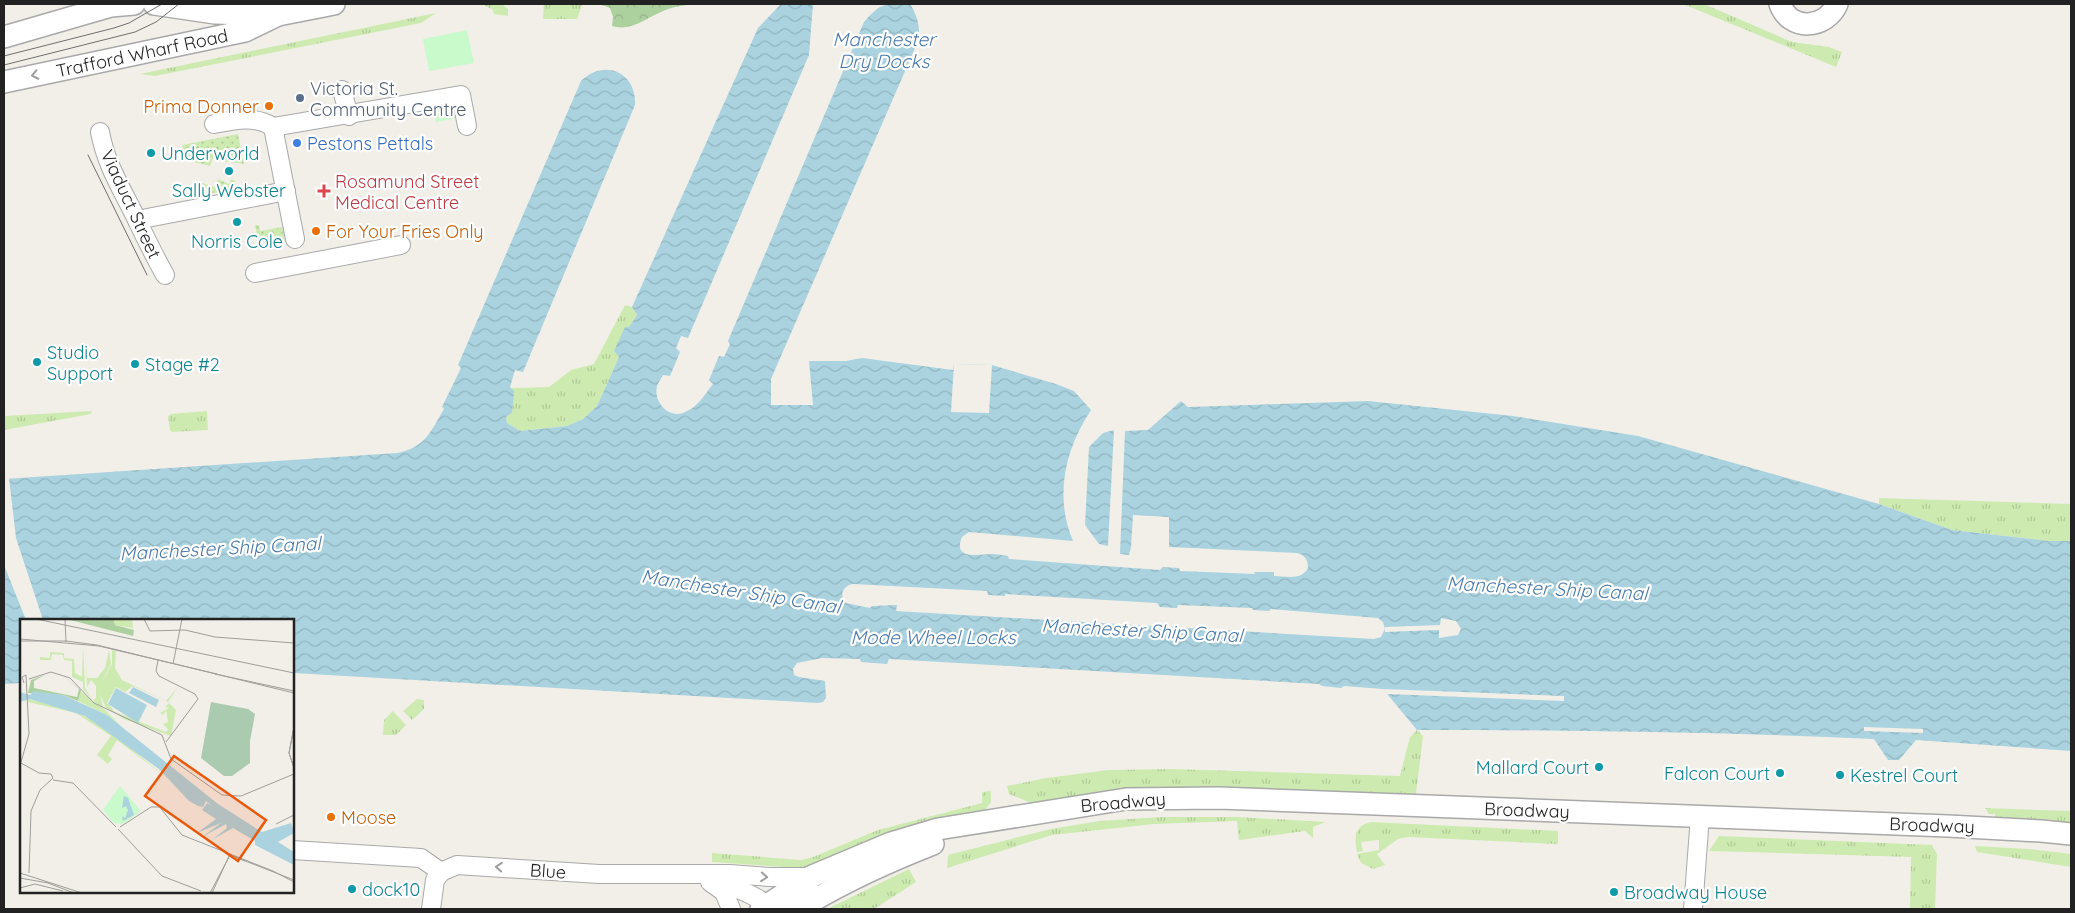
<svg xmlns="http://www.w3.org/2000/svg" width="2075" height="913" viewBox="0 0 2075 913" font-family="Quicksand,sans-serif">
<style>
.grass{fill:url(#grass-tufts)}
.forest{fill:url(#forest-crowns)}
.park{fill:#c8facc}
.garden{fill:url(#garden-dots)}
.water{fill:url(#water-waves);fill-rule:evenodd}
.pier{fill:#f2efe9}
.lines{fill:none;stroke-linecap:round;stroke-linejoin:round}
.minor-casing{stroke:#a9a9a9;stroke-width:20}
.tertiary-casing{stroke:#a9a9a9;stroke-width:24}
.minor{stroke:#fff;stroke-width:18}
.tertiary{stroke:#fff;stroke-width:21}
.tram{stroke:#707070;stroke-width:1}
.oneway{stroke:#9c9c9c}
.service-dot{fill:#5c6f8a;stroke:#fff;stroke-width:2}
.food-dot{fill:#e8710a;stroke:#fff;stroke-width:2}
.shop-dot{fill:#3f7fe0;stroke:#fff;stroke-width:2}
.culture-dot{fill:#0f9aa8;stroke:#fff;stroke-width:2}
.health-dot{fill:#e0444e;stroke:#fff;stroke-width:2}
.labels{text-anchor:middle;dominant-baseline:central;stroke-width:4.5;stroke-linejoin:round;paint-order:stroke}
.street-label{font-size:18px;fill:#222;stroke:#fff}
.service-label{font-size:18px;fill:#4e5e75;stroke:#fff;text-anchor:start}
.food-label{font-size:18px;fill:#c56008;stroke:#fff;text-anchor:start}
.shop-label{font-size:18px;fill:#366cbe;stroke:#fff;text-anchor:start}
.culture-label{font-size:18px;fill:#0d838f;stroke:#fff;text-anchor:start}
.health-label{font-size:18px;fill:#be3a42;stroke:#fff;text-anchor:start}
.water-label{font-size:19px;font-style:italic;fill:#4a7aab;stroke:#fff}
.inset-road{fill:none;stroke:#9f9d99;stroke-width:1}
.view{fill:#e8590c;fill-opacity:0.15;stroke:#e8590c;stroke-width:2.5}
.inset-edge{fill:none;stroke:#222;stroke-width:2.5}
</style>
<defs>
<pattern id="grass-tufts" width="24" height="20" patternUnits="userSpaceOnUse" patternTransform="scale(1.25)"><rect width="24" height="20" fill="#cdebb0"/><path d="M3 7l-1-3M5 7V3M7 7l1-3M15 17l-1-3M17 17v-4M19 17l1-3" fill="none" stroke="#b0c997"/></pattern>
<pattern id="forest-crowns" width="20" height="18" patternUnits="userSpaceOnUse" patternTransform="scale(1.25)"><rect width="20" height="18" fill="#add19e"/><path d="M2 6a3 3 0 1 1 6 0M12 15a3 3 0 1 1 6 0" fill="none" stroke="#95b388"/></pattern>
<pattern id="garden-dots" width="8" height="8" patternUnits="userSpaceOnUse" patternTransform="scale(1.25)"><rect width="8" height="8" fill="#cdebb0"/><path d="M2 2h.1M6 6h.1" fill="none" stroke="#b0c997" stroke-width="1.8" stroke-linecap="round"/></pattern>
<pattern id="water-waves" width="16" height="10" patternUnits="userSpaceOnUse" patternTransform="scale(1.25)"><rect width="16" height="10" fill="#aad3df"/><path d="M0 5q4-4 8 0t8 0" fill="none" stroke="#92b5bf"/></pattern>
</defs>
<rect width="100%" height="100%" fill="#f2efe9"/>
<g class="grass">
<polygon points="482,4 502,4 508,9 508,16 494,14 493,10"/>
<polygon points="544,4 581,4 582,5 577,19 543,19"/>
<polygon points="1683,4 1704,4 1792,42 1829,47 1842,52 1836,67"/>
<polygon points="436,13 421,23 155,76 140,74"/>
<polygon points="625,305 632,307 637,315 614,351 619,357 597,406 583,419 567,426 520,431 507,423 506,417 509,415 510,388 549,387 571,370 594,364"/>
<polygon points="92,411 91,414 4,430 4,416"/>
<polygon points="207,411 208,430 172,432 170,430 168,416 171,414"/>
<polygon points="1879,498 2071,504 2071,541 2049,541 1952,530 1879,504"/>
<polygon points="417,699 424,700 424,709 412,720 403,711"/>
<polygon points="393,711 406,725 396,735 383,735 384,720"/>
<polygon points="1417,730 1423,736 1416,794 1162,789 1094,793 1031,803 1009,794 1007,786 1046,778 1109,770 1171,769 1400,776 1410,737"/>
<polygon points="991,791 991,802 985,810 917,828 806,871 785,872 784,867 712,862 712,853 801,860 813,857 878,830 982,803 982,792"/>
<polygon points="1985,808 2071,811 2071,823 1995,818 1995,814 1989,814"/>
<polygon points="1161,817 1238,817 1326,822 1313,827 1313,838 1305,831 1239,840 1237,821 1154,824 1052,835 947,868 948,855 1051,829 1100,821"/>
<path d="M1371,822L1558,831V844L1408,837L1398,839L1377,854L1385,865L1373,869L1361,863L1357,854L1379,850V840L1361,842L1363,851L1357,852C1354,837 1354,826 1371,822Z"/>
<polygon points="1719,836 1932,845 1937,854 1935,909 1910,909 1911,857 1709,851"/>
<polygon points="1975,846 2029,849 2071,854 2071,867 1977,852"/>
<polygon points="909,869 916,882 874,909 827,909"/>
</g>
<path class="forest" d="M599,4H690C682,6 672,7 663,11C646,18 631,32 612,26L613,17L610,8Z"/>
<g class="park">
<polygon points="467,30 474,63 429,71 423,39"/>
<polygon points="457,107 461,117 436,122 434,111"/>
</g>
<g class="garden">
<polygon points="238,134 244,164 222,161 223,158 214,155 210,166 186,160 182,145"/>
<polygon points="218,179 229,184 231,179 235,181 236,188 191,198 189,186 201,189 202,183 215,187"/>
<polygon points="255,225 259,225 260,231 282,227 285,241 265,245 264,240 258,241"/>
</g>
<g class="water">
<path d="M781,4H813L809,55L688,338L681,336L676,348L680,352L670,376L663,375C661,379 658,383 657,386C653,402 669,420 685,412C698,407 705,394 713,384L709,380L719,356L724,357L730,344L728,341L864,22C881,2 885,4 910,4C917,15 920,26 919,39L771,379V405H813L809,361H846L862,358L953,370L954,364L992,365L1056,384L1074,391L1091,410C1065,449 1054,496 1073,541L969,532L962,537C952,561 980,554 992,554C997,554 1003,555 1008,556L1009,559L1160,570L1163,567L1179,568L1180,571L1255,574L1254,572H1274V576C1287,576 1301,581 1308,568C1308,560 1305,555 1297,553L1169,547V517L1133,515L1131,547L1129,555L1120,554L1125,431L1148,430L1181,401L1188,407L1368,401L1513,416L1638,436L1879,504L1952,530L2049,541H2071V751L1916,740L1899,760H1888L1874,739C1722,732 1569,730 1417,730L1383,689L1344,686L1341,688L1322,686L1319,684L889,659L887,664L861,662L860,659L822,658L797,663L793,669L794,675L799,677L825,681L826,698L823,702L818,703L293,673L292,620H21V683L4,684V479L397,453C425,448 431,431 444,409L442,407L461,368L458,365L581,81C604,58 637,72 635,105L523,372L515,370L510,387L514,391L512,413L506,417L507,423L520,431L567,426L583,419L597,406L619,357L614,351L625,327H629L637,315L632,307L758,28ZM853,584L987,591L988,595L1005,596V594L1157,603L1160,607L1177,608L1178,605L1252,608L1253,610L1269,611L1271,609L1378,618L1383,622L1385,629L1381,637L1374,639L896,611L897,605L872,606L870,608L846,603C839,596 842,586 853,584Z"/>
<polygon points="1114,430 1108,546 1099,544 1085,525 1089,447 1103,433"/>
</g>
<g class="pier">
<polygon points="954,364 992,365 989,413 951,412"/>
<polygon points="9,478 16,538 43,620 26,620 4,565 4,479"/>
<polygon points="1441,618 1456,621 1461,629 1458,635 1439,638 1439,630 1385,632 1385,627 1440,625"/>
<polygon points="1383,689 1564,696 1564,701 1387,694"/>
<polygon points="1864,727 1923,729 1923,733 1864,731"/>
</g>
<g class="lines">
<g class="minor-casing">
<g id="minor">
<polyline points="342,90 349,116"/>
<path d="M214,124C234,120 255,115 273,127L295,239"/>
<polyline points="273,127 461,95 467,126"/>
<path d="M100,132C106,165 123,191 137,220C146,239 155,257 165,275"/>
<polyline points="137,220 286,191"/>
<polyline points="255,273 401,245"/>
<polyline points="292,850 421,858 441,872"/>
<polyline points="441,872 457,865 599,874 729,874 770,877 810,877"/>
<polyline points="710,882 724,892 731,909"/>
<path d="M712,882C733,886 755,894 772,909"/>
<polyline points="431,909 435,880 441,872"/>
<polyline points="778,909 811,892"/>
<polyline points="1693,909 1700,816"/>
</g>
</g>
<g class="tertiary-casing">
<g id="tertiary">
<polyline points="154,4 215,13 278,15 334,4"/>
<path d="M1780,4C1790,32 1826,29 1837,4"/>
<polyline points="4,37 111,6 134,4"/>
<polyline points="4,82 245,31 278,15"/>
<polyline points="761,909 810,877 891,843 938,829 1126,799 1219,798 1948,826 2041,831 2071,834"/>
<path d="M799,909C841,883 887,862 933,844"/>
</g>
</g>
<use href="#minor" class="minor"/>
<use href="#tertiary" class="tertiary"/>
<g class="tram">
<polyline points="4,56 114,28 129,23 162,4"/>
<polyline points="4,65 135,32 156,22 179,4"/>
<polyline points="88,155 147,275"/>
</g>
</g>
<defs><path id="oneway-chevron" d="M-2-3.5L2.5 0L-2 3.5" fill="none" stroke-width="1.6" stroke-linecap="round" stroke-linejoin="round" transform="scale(1.25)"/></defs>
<g class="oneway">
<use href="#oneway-chevron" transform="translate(35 75) rotate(168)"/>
<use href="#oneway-chevron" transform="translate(499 867) rotate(-176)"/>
<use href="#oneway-chevron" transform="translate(764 877) rotate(4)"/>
</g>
<circle class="service-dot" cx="300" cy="98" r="5"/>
<g class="food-dot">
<circle cx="269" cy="106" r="5"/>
<circle cx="316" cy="231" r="5"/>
<circle cx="331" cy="817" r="5"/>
</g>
<circle class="shop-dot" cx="297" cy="143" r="5"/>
<g class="culture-dot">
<circle cx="151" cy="153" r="5"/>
<circle cx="229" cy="171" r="5"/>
<circle cx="237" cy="222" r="5"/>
<circle cx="37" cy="362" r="5"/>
<circle cx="135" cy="364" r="5"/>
<circle cx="1599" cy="767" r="5"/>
<circle cx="1780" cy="773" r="5"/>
<circle cx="1840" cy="775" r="5"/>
<circle cx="352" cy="889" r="5"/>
<circle cx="1614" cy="892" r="5"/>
</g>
<path class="health-dot" d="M321.5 183.5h5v5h5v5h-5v5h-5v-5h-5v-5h5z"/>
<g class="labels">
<g class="street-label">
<text transform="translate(142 53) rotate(-12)">Trafford Wharf Road</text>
<text transform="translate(131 204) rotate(65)">Viaduct Street</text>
<text transform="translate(1123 802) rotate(-5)">Broadway</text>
<text transform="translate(1527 810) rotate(2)">Broadway</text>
<text transform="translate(1932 825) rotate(2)">Broadway</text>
<text transform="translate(548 871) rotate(4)">Blue</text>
</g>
<g class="service-label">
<text x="310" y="88">Victoria St.<tspan x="310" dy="21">Community Centre</tspan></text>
</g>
<g class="food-label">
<text x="259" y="106" text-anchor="end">Prima Donner</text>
<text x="326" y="231">For Your Fries Only</text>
<text x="341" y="817">Moose</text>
</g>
<g class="shop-label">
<text x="307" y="143">Pestons Pettals</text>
</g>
<g class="culture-label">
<text x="161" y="153">Underworld</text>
<text x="229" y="190" text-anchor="middle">Sally Webster</text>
<text x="237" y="241" text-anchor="middle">Norris Cole</text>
<text x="47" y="352">Studio<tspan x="47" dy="21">Support</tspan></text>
<text x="145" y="364">Stage #2</text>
<text x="1589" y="767" text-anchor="end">Mallard Court</text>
<text x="1770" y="773" text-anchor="end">Falcon Court</text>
<text x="1850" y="775">Kestrel Court</text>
<text x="362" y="889">dock10</text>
<text x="1624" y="892">Broadway House</text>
</g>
<g class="health-label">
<text x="335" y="181">Rosamund Street<tspan x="335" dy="21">Medical Centre</tspan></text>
</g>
<g class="water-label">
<text x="884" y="39">Manchester<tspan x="884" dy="22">Dry Docks</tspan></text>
<text transform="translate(220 548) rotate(-3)">Manchester Ship Canal</text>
<text transform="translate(1547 588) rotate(3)">Manchester Ship Canal</text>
<text transform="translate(741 591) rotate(9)">Manchester Ship Canal</text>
<text transform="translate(1142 630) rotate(3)">Manchester Ship Canal</text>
<text x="933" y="637">Mode Wheel Locks</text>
</g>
</g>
<g transform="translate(20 619)">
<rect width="274" height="274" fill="#f2efe9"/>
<path d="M63,26L65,69L73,81L76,79V67L71,61L67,68L65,27L67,59H77L85,49L89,31L91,45L81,65L92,45V31L96,32L95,49L102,61L146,82L158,68L148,83L113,67L105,73L96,68L87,84L95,93L146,113L148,110L143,105L148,103L146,91L143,96L140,94L149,89L145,88L149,84L156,91L151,117L104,100L86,89L80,75L83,88L77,85L63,70V63L52,58V42L44,41L43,36L32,35L31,41H20V38L30,39V33L44,34V39L54,40L55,54L62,58ZM60,72L85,91L102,108L87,96L58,82ZM8,80L49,90L79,104L150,161L97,121L88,136L92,140L88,145L77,136L91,117L56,94L8,83Z" fill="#cdebb0"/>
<path d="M46,0H94L95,6L114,11L113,17ZM25,56L14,62V69L57,78L59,70L42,57L61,71L58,82L43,76L8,74L11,61Z" fill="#add19e"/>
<path d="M191,83L228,90L235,95L230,122V144L212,157H204L181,139Z" fill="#aacbaf"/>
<path d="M100,167L121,192L103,205L94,204L83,191Z" fill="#c8facc"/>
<path d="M94,0H112L113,9L95,6Z" fill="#cdebb0"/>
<path d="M113,68L139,81L136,88L109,74ZM96,69L127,86L118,104L88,85ZM14,72L43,76L87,96L198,185L242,213L271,204L274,214L258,223L274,233V246L235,226V222L213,209L193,220L207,209L206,205L182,218L201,204L177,214L196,200L182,191L187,184L192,187L186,182L183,188L178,187L169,182L139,150L65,97L10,80L0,83V73L10,76ZM104,177L108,179L114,196L103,202L102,197L105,199L108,191L106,187L102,189Z" fill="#aad3df"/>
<path class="inset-road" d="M16,0L274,54M45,0L46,23M124,0L130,12L165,11L195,18L274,24M0,20L79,27L197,55M0,22H46L77,26L274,74M138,41L136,52L139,57L175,75L178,80L146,123M153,45L162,0M195,55L274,72M9,60L31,53L50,59L74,84L142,116L151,140L202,176L221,177L274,155M274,108L269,134L274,149M274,108L269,134L274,149M1,143L9,115L6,56L2,58L4,64M1,144L19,154L31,155L33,159L20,171L11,192L9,254M33,161L53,164L96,208M138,186L162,216L253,252L274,263M256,205L274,196M100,208L131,188H139M98,210L142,257L181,272M208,235L225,242M0,254L62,274M0,259L28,264L54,274M0,269L15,265L43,272M112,274H139M190,274L210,236L274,261M192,274L210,235"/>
<path class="view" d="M154,137L246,201L218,242L125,177Z"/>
<rect width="274" height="274" class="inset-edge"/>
</g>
<rect width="2075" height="913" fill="none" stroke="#222222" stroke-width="10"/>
</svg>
